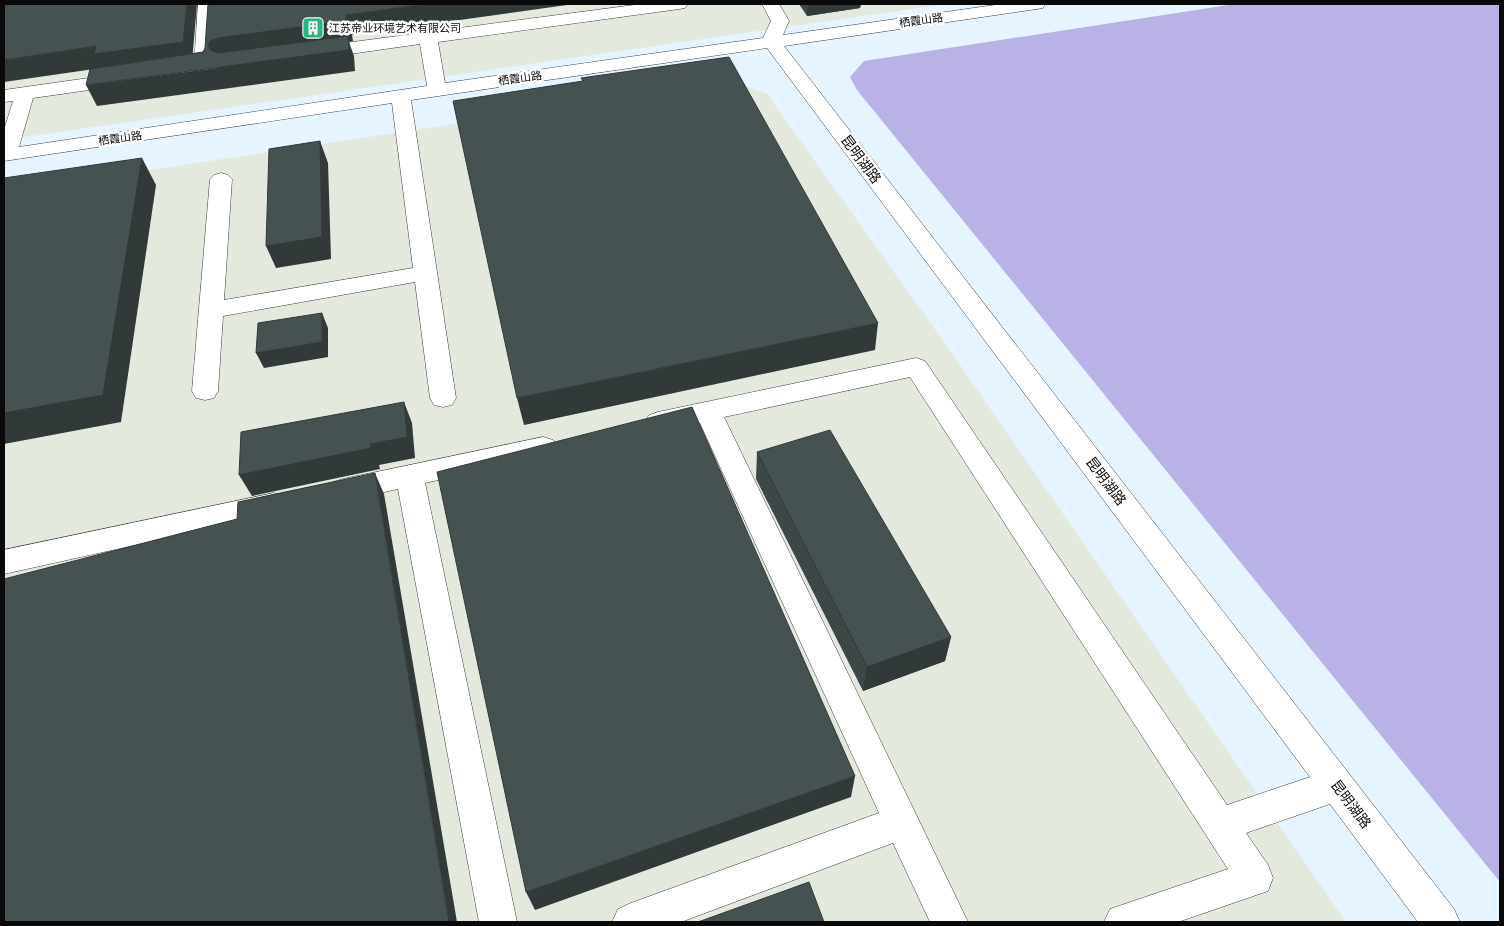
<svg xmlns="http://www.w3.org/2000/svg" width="1504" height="926" viewBox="0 0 1504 926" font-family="'IBM Plex Serif','Noto Sans SC',serif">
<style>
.industrial{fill:#e3e9dd}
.green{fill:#b8b2e7}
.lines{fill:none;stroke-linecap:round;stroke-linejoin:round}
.minor-casing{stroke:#3c3c3c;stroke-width:1}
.minor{fill:#fff;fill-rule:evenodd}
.wall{fill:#3c4747}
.shaded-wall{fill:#313939}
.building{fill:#465252;stroke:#313939}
.labels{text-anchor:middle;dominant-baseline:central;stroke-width:5;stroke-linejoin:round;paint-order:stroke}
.far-street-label{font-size:11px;fill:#090909;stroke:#fff}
.far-poi-label{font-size:11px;fill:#090909;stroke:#fff;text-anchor:start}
.street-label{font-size:14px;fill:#090909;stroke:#fff}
</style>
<rect width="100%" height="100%" fill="#e6f4ff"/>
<g class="industrial">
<polygon points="4,4 946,4 4,140"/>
<polygon points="734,82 767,94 946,345 1346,922 4,922 4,192"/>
</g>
<polygon class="green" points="1235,4 1500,4 1500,882 857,90 850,77 864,61"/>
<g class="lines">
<g class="minor-casing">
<g id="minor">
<polygon points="198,4 216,4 212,68 210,72 184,77 177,75 175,71 177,67 194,64"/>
<polygon points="642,4 688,4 685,8 679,9 438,42 445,83 763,38 771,21 762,4 779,4 789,21 783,35 1002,4 1045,4 1043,8 1037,9 784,46 1454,909 1460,922 1418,922 1330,804 1246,833 1268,865 1273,878 1268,891 1178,922 1104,922 1110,909 1228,869 910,377 724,417 968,922 930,922 893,843 681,922 612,922 618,909 631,903 879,813 700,423 658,432 649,429 645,422 649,415 658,412 916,358 925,361 1227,805 1310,777 767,48 411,100 456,398 452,405 443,407 434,405 430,398 415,282 223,316 218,391 214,398 205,400 196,398 192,391 210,179 214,175 221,173 228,175 232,179 224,300 413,268 392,103 4,161 4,130 13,101 4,102 4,90 124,73 131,75 133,79 131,83 124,85 33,98 19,147 427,86 420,44 315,59 308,57 306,53 308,49 315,47"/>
<polygon points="543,437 553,440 557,447 553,454 425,483 517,922 479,922 398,489 343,501 333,498 329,490 333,482 343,479"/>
<polygon points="274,493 284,496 288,504 284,512 4,574 4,550"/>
</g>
</g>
<use href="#minor" class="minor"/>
</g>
<g class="wall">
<polygon points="799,4 861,4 860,8 807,16"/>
<polygon points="757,452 951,637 945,661 863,691 756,479"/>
</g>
<g class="shaded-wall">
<polygon points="187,4 197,4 192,62 101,68 4,82 4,60 96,46"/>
<polygon points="426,4 574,4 352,35 353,41 349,42 354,56 355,71 97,106 86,85 217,68 208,45 211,40 218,38 346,15"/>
<polygon points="808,4 861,4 860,8 807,16"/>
<polygon points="320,141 328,163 331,259 276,268 266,246"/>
<polygon points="142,158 156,185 121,422 4,444 4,413"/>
<polygon points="322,313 328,328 328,357 264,368 256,353"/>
<polygon points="878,323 875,350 524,425 517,398"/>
<polygon points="404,402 412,423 415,458 379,465 380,469 252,496 239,475 370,444"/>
<polygon points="375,473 384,494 457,922 449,922"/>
<polygon points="951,637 945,661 863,691 867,667"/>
<polygon points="855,776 851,797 535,910 526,892"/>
</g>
<g class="building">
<polygon points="4,4 187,4 183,42 94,54 96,46 4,60"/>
<polygon points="208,4 426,4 346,15 346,21 218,38 211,40 208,45 210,50 218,53 348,36 349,50 86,85 90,69 203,52 205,48"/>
<polygon points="729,57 878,323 517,398 453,101 583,81 581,78"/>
<polygon points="320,141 322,237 266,246 269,149"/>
<polygon points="142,158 103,395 4,413 4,178"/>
<polygon points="322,313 322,342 256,353 258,323"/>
<polygon points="404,402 407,437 370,444 371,448 239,475 241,432"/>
<polygon points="692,407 855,776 526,892 437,472"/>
<polygon points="830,430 951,637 867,667 757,452"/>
<polygon points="375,473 449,922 4,922 4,579 237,519 238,502"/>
<polygon points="809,882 824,922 698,922"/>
</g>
<defs>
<g id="building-square" transform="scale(1.125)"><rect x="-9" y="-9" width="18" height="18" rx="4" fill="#24b77a" stroke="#fff"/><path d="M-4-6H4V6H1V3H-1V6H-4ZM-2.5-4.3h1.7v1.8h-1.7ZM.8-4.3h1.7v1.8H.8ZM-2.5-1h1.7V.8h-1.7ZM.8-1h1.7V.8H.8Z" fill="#fff"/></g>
</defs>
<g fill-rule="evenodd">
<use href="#building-square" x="313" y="28"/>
</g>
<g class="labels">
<g class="far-street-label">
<text transform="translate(921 20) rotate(-8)">栖霞山路</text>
<text transform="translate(520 78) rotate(-8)">栖霞山路</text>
<text transform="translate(120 138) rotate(-8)">栖霞山路</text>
</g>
<g class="far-poi-label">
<text x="329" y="28">江苏帝业环境艺术有限公司</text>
</g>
<g class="street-label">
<text transform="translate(861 159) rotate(53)">昆明湖路</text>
<text transform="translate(1106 481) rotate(53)">昆明湖路</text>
<text transform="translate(1351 804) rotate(53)">昆明湖路</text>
</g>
</g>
<rect width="1504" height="926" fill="none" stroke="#090909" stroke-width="10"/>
</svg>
